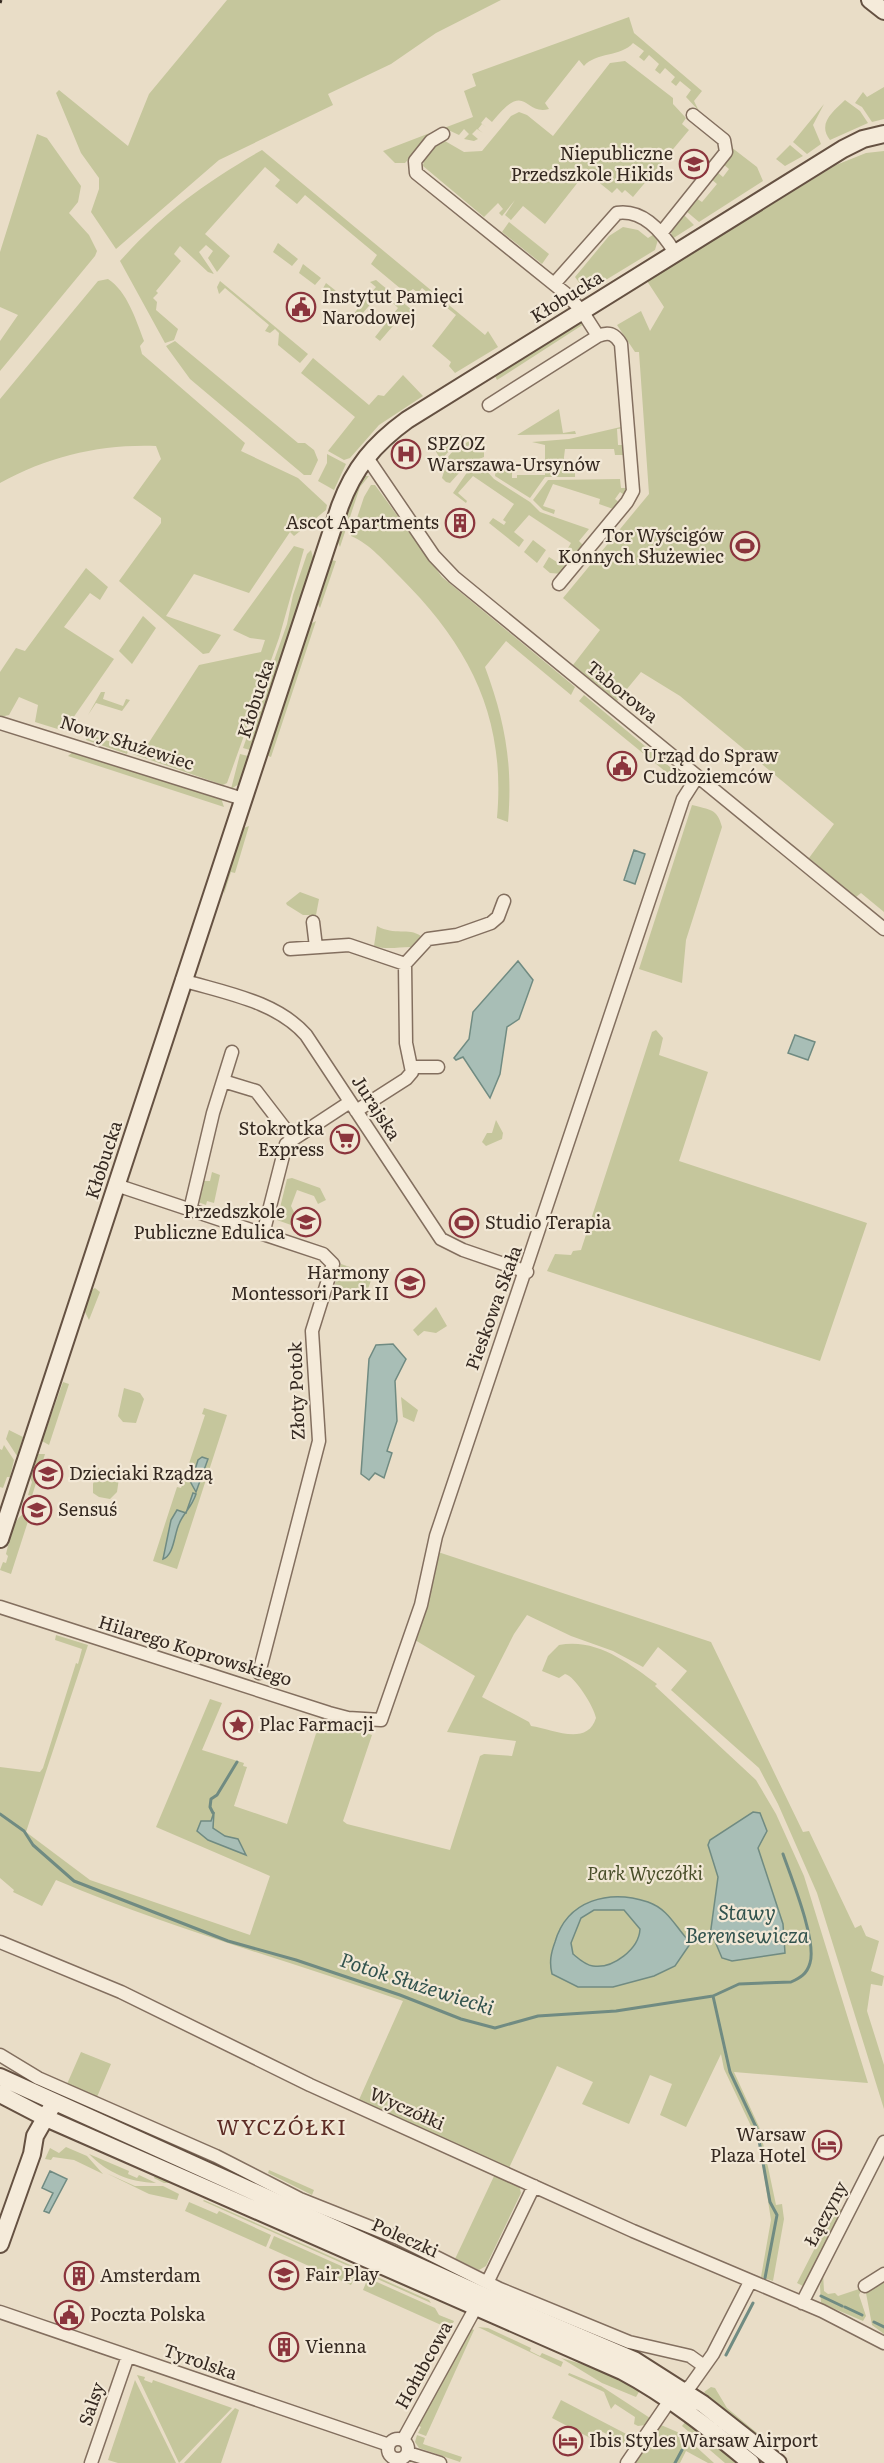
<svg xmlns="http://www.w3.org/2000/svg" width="884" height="2463" viewBox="0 0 884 2463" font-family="Literata,serif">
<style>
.green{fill:#c5c69c}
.water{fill:#a8beb6;stroke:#708b82;stroke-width:1.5;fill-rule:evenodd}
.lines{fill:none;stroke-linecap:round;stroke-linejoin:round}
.stream{stroke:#708b82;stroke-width:3}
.street-casing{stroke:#836f5f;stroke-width:15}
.secondary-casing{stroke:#655142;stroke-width:20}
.street{stroke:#f5ebda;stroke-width:12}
.secondary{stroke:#f5ebda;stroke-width:16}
.rail{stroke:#352921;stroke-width:3;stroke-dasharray:10 10;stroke-linecap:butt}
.labels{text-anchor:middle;stroke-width:4.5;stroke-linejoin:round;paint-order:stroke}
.poi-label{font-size:18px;fill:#352921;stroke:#f2e8d6;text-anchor:start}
.street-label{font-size:18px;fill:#352921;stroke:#f2e8d6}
.park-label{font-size:18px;font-style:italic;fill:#494f2a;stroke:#f2e8d6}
.water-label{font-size:20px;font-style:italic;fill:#32534e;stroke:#f2e8d6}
.quarter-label{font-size:21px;letter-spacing:1.5px;fill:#5d2c25;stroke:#f2e8d6}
</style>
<rect width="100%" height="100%" fill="#e9ddc7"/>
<!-- green -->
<path class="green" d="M227 0H501L436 33 391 64 328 94 333 105 219 160 116 249 91 212 99 189V178L81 153 56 93 59 90 128 146 149 94Z
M629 17 634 33 702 91 694 101 699 111 686 97 691 90 680 81 676 86 671 82 675 77 665 68 660 74 655 70 659 64 649 55 644 61 639 57 644 51 633 43C621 57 596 52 584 66L579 60 545 103 549 109C523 116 527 78 492 122L486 117 481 123 487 128 482 124 478 129 483 133 477 129 472 134 478 139 474 141 464 139 469 134 464 129 459 135 444 128 473 117 464 91 476 86 472 74Z
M625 61 673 98V104L686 118 682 124 689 130 633 197 625 190 622 193 617 188 612 193 586 172 545 224 523 206 511 220 505 215 515 200 502 216 499 213 503 209 498 203 484 217 423 166C424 156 436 144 445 141L464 152 482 151 511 116 519 112 527 115 553 136 610 63Z
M884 87V119L872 122 862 107 855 103 863 92 867 97Z
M845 100 860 111 868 123 830 140C817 123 833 112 845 100Z
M824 104 813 125 821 144 807 154 793 142Z
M430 133 431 135 405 163H395L383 151Z
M37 134 47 138 81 186 78 202 69 213 89 235 97 251 95 256 0 371V341L18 315 0 307V252Z
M790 145 803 156 785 166 776 159Z
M731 147 757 167 763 181 699 222 686 211 696 198 702 202 717 184 711 179 717 172 723 177 729 169 723 164Z
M262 150 485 335 488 331 498 347 455 373 449 366 451 362 432 346 456 315 422 288 418 293 413 289 407 294 371 264 377 255 305 195 297 204 275 186 280 180 265 167 205 234 230 256 217 272 208 258 213 251 206 245 199 252 214 274 208 272 180 246 174 254 181 261 156 291 158 293 153 298 157 302 156 310 178 329 174 340 165 343 120 261C163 213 206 182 262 150Z
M884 151V912L861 893 856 897 809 858 834 824 680 696 641 672 617 701 573 665 600 630 563 598 649 494 639 352H635L617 325 641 311 650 331 664 307 647 281 836 165 866 153Z
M683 214 694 225 672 239 671 230Z
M509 222 549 254 542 264 502 232Z
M623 227 638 230 648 238 656 233 659 236 655 250 586 292 575 277 609 236Z
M278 243 298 259 292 266 273 252Z
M303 264 321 278 315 285 299 273Z
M108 279C127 291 136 320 144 341L140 346 142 354 245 443 241 451 298 478 327 505 326 510 294 536 290 532 249 593 194 574 166 616 221 635 209 653 203 654 119 581 161 523V518L133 498 161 459 156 446C101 444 49 456 0 483V399L98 281Z
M376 280 388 290V295L386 297 380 293 356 321 351 317 376 287 370 282Z
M220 281 308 354 300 363 278 345 279 333 275 329 270 333 265 331 269 325 225 288 219 294 217 287Z
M326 283 345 298 339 304 321 292Z
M400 300 412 310V314L410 317 404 313 380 341 375 337 398 308 393 303Z
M581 323 584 324 497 380 495 376Z
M175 341 298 443H305L314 450 318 460 311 475H304L190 379 166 346Z
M313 358 369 405 378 395 384 396 403 375 423 396 379 425 350 458 344 460 328 451 355 417 301 373Z
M559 409 563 433 575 431 576 434 517 435Z
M625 426V428L617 429 618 445H626L627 455H615L614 449H565L562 473H575V477H545L530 498 495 476 496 467H512V478H517V475H545V445L532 442 569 439Z
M460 434 464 440 451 449 441 460 435 450Z
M474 438H484V457L467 464 450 483 446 482 442 478 445 468 442 464 453 451Z
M327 454 346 464 334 490 318 481 327 463Z
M476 467 485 469 494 479 530 502 540 512 589 529 579 541 584 546 579 555 568 548 571 543 529 515 514 532 524 540 519 547 489 523 493 518 504 525 506 522 503 520 514 504 473 476 458 493 467 501 466 503 453 493 468 471Z
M361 476H369L360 487 340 547 336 538 341 521Z
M620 479 621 488H629L627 497 620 492 615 499 621 504 616 510 599 504 600 499 553 484 543 506 555 510 554 514 543 510 533 500 548 480Z
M371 485H375L442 577 575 687 571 695 506 641 485 667C505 721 513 764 508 822L497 818C506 717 470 647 400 577 386 563 369 543 351 536L364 497Z
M533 540 546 550 537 563 524 552Z
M294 546 304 549 279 638 227 783 223 785 133 754 146 747 199 665 261 652 265 640 250 638 233 630Z
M311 550 314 561 250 750 243 748 287 624 293 595 307 554Z
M549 557 560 564 561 558 568 565 563 574 550 573 543 567Z
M331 560 336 561 320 608 316 601Z
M86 568 108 587 100 600 90 593 64 627 114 659 64 731 35 722 38 705 19 697 9 715 0 717V672L16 648 25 651Z
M143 616 156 628 132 664 119 651Z
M316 621 271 757 266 755 307 626Z
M101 692H105L103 699 123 706 126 699 130 700 122 711 96 703 88 715Z
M584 695 676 772 677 781 579 701Z
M88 734 129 748 127 754 86 740Z
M74 751 221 798 224 807 68 756Z
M240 754 248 756 239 784 231 789Z
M692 805C710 810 717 808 722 827L686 940 682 983 639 969Z
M249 826 235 873 231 872 224 894 225 880 241 829Z
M300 892 319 899 316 915H303L287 905 286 903Z
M377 926C395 936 408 927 421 936L411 947C397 947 388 950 374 946Z
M656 1030 663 1038 659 1055 708 1072 679 1161 867 1223 820 1361 547 1271 555 1254 571 1255 573 1251 581 1250 652 1032Z
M496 1120 503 1133 502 1139 486 1146 482 1142 487 1133H492Z
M212 1172 220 1175 214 1203 207 1201 206 1205 198 1202 202 1188 201 1181H210Z
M292 1178 320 1188 326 1200 318 1204 314 1196 297 1190 291 1206 298 1220 291 1225 277 1220 287 1179Z
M341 1264 373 1275 365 1297 334 1287Z
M95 1288 100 1292 89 1320 83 1308 89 1291Z
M436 1307 447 1326 436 1333 424 1331 418 1336 413 1330Z
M63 1382 69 1384 49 1445 42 1441Z
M124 1388 140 1393 144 1399 136 1423 123 1422 118 1416Z
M401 1397 418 1410 414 1422 403 1417Z
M204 1408 227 1415 177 1569 153 1561 177 1487 181 1488 205 1415 202 1414Z
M9 1430 23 1437 17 1456 6 1439Z
M4 1445 14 1460 10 1477H7L3 1488 0 1487V1449L2 1450Z
M38 1454H45L32 1496 28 1495 32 1482 30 1478Z
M98 1468 119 1478 117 1492 110 1499 99 1497 93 1493V1484Z
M31 1512 11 1574 0 1570 3 1562 6 1563 8 1556 6 1554C10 1540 13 1512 31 1512Z
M438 1552 711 1642 803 1832 809 1831 855 1928 861 1925 866 1936 879 1941 871 1971 884 1976 882 1986 871 1984 867 2011 884 2065V2109L817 1893 778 1804 759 1768 671 1690 687 1671 658 1647 643 1667 613 1651 571 1636 527 1615 514 1634 482 1697 529 1722 531 1726C552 1729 587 1747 596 1718 594 1707 575 1676 565 1674L559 1678 542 1671 548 1656 559 1645C597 1638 628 1663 657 1684L655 1686 756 1780 776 1814 804 1876 868 2083 734 2072 760 2129 776 2205 782 2204 784 2219 773 2281 761 2277 771 2220 759 2143 724 2069 721 2054 686 2127 660 2115 672 2084 650 2075 629 2124 582 2104 593 2082 557 2066 508 2170 358 2102 403 2001C287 1960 169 1928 56 1880L42 1906 13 1892 14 1890 0 1878V1767L40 1772 43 1768 76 1663 78 1664 82 1649 55 1640 56 1635 88 1645 26 1832 90 1880 250 1935 270 1876 156 1827 210 1699 222 1703 202 1750 244 1763 243 1766 247 1767 234 1806 287 1824 321 1718 372 1735 343 1821 347 1824 450 1850 480 1756 484 1754 512 1756 516 1741 447 1732 475 1676 415 1640Z
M81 2052 111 2064 97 2097 67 2084Z
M66 2147 87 2156 103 2174 74 2160 53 2157 51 2160 45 2159 50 2148 59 2153Z
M89 2154 129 2171 128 2174 137 2178 139 2175 156 2183C129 2182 108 2173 89 2154Z
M269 2170 314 2190 312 2195 268 2173Z
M106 2173 135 2186H163L179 2194 177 2200 149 2194Z
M495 2174 519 2185 521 2193 486 2266 479 2270 455 2259Z
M155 2175 172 2179 435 2296 428 2297 175 2183H164L154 2178Z
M204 2200 429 2300 431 2303 203 2201Z
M189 2202 217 2214 219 2211 271 2235 266 2247 185 2211Z
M836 2207 842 2210 803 2286 797 2283Z
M274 2236 357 2273 351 2285 269 2248Z
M823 2273 824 2291 828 2294 835 2293 838 2296 862 2288 859 2295 866 2316 863 2321 821 2303 820 2286Z
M368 2278 435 2308 439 2315 454 2321 450 2329 363 2290Z
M884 2278V2334L872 2325 866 2293Z
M478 2327 488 2328 531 2348 530 2351 540 2356 542 2353 563 2362 561 2367Z
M470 2328 474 2330 426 2436 418 2433 421 2427 417 2425Z
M561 2358 592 2367 640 2390 636 2397 602 2383Z
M569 2373 601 2386 650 2418 645 2425 638 2426 634 2424 635 2417 615 2404 611 2409 604 2392 568 2375Z
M137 2375 145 2377 144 2380 152 2383 153 2380 232 2408 179 2463Z
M135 2380 176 2463H118L108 2460Z
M711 2387 715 2388 727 2408 793 2463 709 2397 704 2392Z
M561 2400 636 2439 634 2443 627 2445 601 2431 596 2441 552 2418Z
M235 2408 239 2410 221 2463H184Z
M686 2421 740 2463H725L682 2426Z
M661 2425 682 2434 714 2463H708L686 2451 680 2463H634Z
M417 2435 425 2438 423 2444 462 2457 460 2462 419 2448 415 2442Z"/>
<!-- water -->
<path class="water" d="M634 850 645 854 635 884 624 880Z
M518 961 533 980 519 1019 507 1027 500 1074 490 1098 463 1057 456 1060 454 1058 469 1039 473 1012Z
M795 1035 815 1042 808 1060 788 1053Z
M393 1344 406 1359 395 1381 397 1421 387 1451 392 1453 384 1478 375 1473 369 1480 361 1474 369 1359 376 1345Z
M202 1457 208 1459 196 1492 191 1483 198 1460Z
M193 1493 196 1494C191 1509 183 1513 179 1524 174 1535 174 1555 163 1559L171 1520 177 1510 186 1513Z
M214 1812 213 1828 225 1836 238 1839 246 1855 208 1840 197 1831 201 1821H211Z
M753 1812 760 1813 767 1831 758 1848 783 1924 785 1953 732 1961 722 1958 714 1939 690 1944 675 1966 654 1976 613 1987H578L552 1974C549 1962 551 1953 555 1942 567 1900 609 1889 648 1902 668 1909 675 1926 688 1940L710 1936 718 1877 708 1845 710 1840ZM594 1910H624L640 1929C639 1949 613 1969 593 1966 585 1965 579 1959 573 1954L571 1943 581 1918Z
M50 2171 67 2179 49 2213 44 2211 53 2193 42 2188Z"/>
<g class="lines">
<!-- stream -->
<path class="stream" d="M213 1813 210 1807 211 1799 217 1795 237 1762
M0 1814 24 1831 33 1845 74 1881 228 1941 296 1960 400 1995 461 2019 495 2028 538 2016 616 2011 713 1996 739 1984 791 1982C800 1978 807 1974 810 1963 817 1941 791 1877 783 1854
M713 1996 730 2072 757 2129 770 2202 777 2215 765 2278
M821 2296 842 2306
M845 2307 862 2315
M874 2322 884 2327
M726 2355 753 2303
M675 2463 682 2450"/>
<!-- street casing -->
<g class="street-casing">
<path id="street" d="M443 134 431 141 415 161 416 173 565 293 582 311 598 336C609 331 615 334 621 344L633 491 627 502 559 584
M662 232 726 152 724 140 693 115
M554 284 617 213C644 209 663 233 675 253
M489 405 598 336
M366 456 434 556 454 577 884 929
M0 723 243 799
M313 922 316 947
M290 949 349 945 405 964
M182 980C225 993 276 1001 306 1035L441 1239 463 1250 527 1272
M412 1067H438
M223 1081 256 1091 293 1139
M356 1111 406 1079 412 1072 406 1043 405 964 428 939 457 935 491 923 498 917 504 901
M116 1185 323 1254 333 1264 312 1331 319 1441 259 1673
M190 1210 213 1113 232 1052
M263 1234 286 1144 350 1102
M0 1607 329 1713 348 1718 381 1720 421 1605 436 1536 683 799 697 777
M0 1942 121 1992 310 2085 633 2231 822 2311 884 2343
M0 2055 38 2078 216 2156 300 2199 398 2238 500 2289 629 2342 690 2356 704 2366
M488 2281 534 2186
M865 2286 884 2274
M802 2303 884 2142
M0 2312 389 2445
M388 2449a10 10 0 1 1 20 0a10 10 0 1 1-20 0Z
M403 2440 476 2307
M408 2453 440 2463
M91 2463 128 2356
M627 2463 666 2406 691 2385 713 2354 750 2282"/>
</g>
<!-- secondary casing -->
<g class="secondary-casing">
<path id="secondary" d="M870 0 884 11
M0 1539 340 506C354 468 374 444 407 420L843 149 863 139 884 134
M0 2077 482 2295 634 2360 703 2404 778 2463
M0 2094 46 2118 622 2371C669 2396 710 2429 751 2463
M0 2244 32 2154 35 2136 51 2108"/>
</g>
<!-- street -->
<use href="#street" class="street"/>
<!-- secondary -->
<use href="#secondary" class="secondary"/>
<!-- rail -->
<path class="rail" d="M0 3 1 0"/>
</g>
<!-- icons -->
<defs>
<g id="school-ring" transform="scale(1.5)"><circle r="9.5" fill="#f2e8d6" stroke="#8b353d" stroke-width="1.5"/><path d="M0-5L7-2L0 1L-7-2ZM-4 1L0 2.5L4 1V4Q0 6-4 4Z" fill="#8b353d"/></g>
<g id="civic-ring" transform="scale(1.5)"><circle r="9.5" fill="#f2e8d6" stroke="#8b353d" stroke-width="1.5"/><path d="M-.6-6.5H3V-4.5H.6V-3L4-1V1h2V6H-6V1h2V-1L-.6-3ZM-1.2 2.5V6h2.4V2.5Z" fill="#8b353d"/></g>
<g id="hospital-ring" transform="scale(1.5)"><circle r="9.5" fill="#f2e8d6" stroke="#8b353d" stroke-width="1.5"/><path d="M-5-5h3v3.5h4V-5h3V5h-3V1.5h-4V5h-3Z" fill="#8b353d"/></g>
<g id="building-ring" transform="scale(1.5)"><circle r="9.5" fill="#f2e8d6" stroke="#8b353d" stroke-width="1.5"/><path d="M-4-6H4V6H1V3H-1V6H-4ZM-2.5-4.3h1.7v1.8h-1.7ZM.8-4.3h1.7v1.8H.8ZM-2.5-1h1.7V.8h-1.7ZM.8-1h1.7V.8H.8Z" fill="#8b353d"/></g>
<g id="stadium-ring" transform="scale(1.5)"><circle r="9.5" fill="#f2e8d6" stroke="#8b353d" stroke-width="1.5"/><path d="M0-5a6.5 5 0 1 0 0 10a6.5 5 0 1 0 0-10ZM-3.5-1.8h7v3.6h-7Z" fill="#8b353d"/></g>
<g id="supermarket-ring" transform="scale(1.5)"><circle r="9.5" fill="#f2e8d6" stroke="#8b353d" stroke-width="1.5"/><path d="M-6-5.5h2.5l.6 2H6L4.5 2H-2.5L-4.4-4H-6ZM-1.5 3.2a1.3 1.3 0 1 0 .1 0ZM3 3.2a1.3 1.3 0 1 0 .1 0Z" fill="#8b353d"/></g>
<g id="sight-ring" transform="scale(1.5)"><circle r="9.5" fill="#f2e8d6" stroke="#8b353d" stroke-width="1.5"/><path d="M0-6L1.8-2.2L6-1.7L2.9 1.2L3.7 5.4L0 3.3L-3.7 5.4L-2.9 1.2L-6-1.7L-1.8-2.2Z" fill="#8b353d"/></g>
<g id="hotel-ring" transform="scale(1.5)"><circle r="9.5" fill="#f2e8d6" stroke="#8b353d" stroke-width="1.5"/><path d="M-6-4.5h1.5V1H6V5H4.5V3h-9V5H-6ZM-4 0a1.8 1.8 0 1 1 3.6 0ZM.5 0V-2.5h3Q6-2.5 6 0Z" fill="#8b353d"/></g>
</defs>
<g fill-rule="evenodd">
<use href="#school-ring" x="694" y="164"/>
<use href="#civic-ring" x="301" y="307"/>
<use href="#hospital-ring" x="406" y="454"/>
<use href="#building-ring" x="460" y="523"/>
<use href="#stadium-ring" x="745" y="546"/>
<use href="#civic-ring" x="622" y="766"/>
<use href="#supermarket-ring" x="345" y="1139"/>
<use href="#school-ring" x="306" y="1222"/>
<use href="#stadium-ring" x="464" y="1223"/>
<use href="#school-ring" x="410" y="1283"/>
<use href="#school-ring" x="48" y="1474"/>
<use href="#school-ring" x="37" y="1510"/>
<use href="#sight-ring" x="238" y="1725"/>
<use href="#hotel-ring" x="827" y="2145"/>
<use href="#school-ring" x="284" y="2275"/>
<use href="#building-ring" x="79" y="2276"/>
<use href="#civic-ring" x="69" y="2315"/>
<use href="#building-ring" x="284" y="2347"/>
<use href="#hotel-ring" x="568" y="2441"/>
</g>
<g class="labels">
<!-- poi labels -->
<g class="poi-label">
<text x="673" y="160" text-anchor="end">Niepubliczne<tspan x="673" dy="21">Przedszkole Hikids</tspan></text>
<text x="322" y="303">Instytut Pamięci<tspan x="322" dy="21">Narodowej</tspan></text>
<text x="427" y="450">SPZOZ<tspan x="427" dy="21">Warszawa-Ursynów</tspan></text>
<text x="439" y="529" text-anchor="end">Ascot Apartments</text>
<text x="724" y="542" text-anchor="end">Tor Wyścigów<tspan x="724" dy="21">Konnych Służewiec</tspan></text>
<text x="643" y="762">Urząd do Spraw<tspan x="643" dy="21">Cudzoziemców</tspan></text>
<text x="324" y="1135" text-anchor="end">Stokrotka<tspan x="324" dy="21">Express</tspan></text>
<text x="285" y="1218" text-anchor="end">Przedszkole<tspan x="285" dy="21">Publiczne Edulica</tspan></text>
<text x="485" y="1229">Studio Terapia</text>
<text x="389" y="1279" text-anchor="end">Harmony<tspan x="389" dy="21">Montessori Park II</tspan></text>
<text x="69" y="1480">Dzieciaki Rządzą</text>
<text x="58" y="1516">Sensuś</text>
<text x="259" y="1731">Plac Farmacji</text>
<text x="806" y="2141" text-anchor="end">Warsaw<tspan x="806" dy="21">Plaza Hotel</tspan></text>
<text x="305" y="2281">Fair Play</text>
<text x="100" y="2282">Amsterdam</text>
<text x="90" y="2321">Poczta Polska</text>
<text x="305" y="2353">Vienna</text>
<text x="589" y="2447">Ibis Styles Warsaw Airport</text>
</g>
<!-- street labels -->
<g class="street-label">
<text transform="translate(567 297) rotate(-32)" y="6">Kłobucka</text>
<text transform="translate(622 692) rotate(39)" y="6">Taborowa</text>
<text transform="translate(256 699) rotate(-72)" y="6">Kłobucka</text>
<text transform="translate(127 743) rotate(18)" y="6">Nowy Służewiec</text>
<text transform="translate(376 1108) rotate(57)" y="6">Jurajska</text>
<text transform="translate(104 1160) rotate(-72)" y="6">Kłobucka</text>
<text transform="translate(494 1308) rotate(-70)" y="6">Pieskowa Skała</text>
<text transform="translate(297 1391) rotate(-92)" y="6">Złoty Potok</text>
<text transform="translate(195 1651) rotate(17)" y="6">Hilarego Koprowskiego</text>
<text transform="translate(407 2109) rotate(24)" y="6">Wyczółki</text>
<text transform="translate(826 2214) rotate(-62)" y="6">Łączyny</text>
<text transform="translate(405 2238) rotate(24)" y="6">Poleczki</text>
<text transform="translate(200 2362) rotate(19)" y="6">Tyrolska</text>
<text transform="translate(424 2365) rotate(-61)" y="6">Hołubcowa</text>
<text transform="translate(92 2404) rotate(-71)" y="6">Salsy</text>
</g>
<!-- park labels -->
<g class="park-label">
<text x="645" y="1880">Park Wyczółki</text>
</g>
<!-- water labels -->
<g class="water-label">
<text x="747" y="1920">Stawy<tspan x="747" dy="23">Berensewicza</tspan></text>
<text transform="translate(417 1984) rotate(18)" y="7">Potok Służewiecki</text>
</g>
<!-- quarter labels -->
<g class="quarter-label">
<text x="282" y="2135">WYCZÓŁKI</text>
</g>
</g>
</svg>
